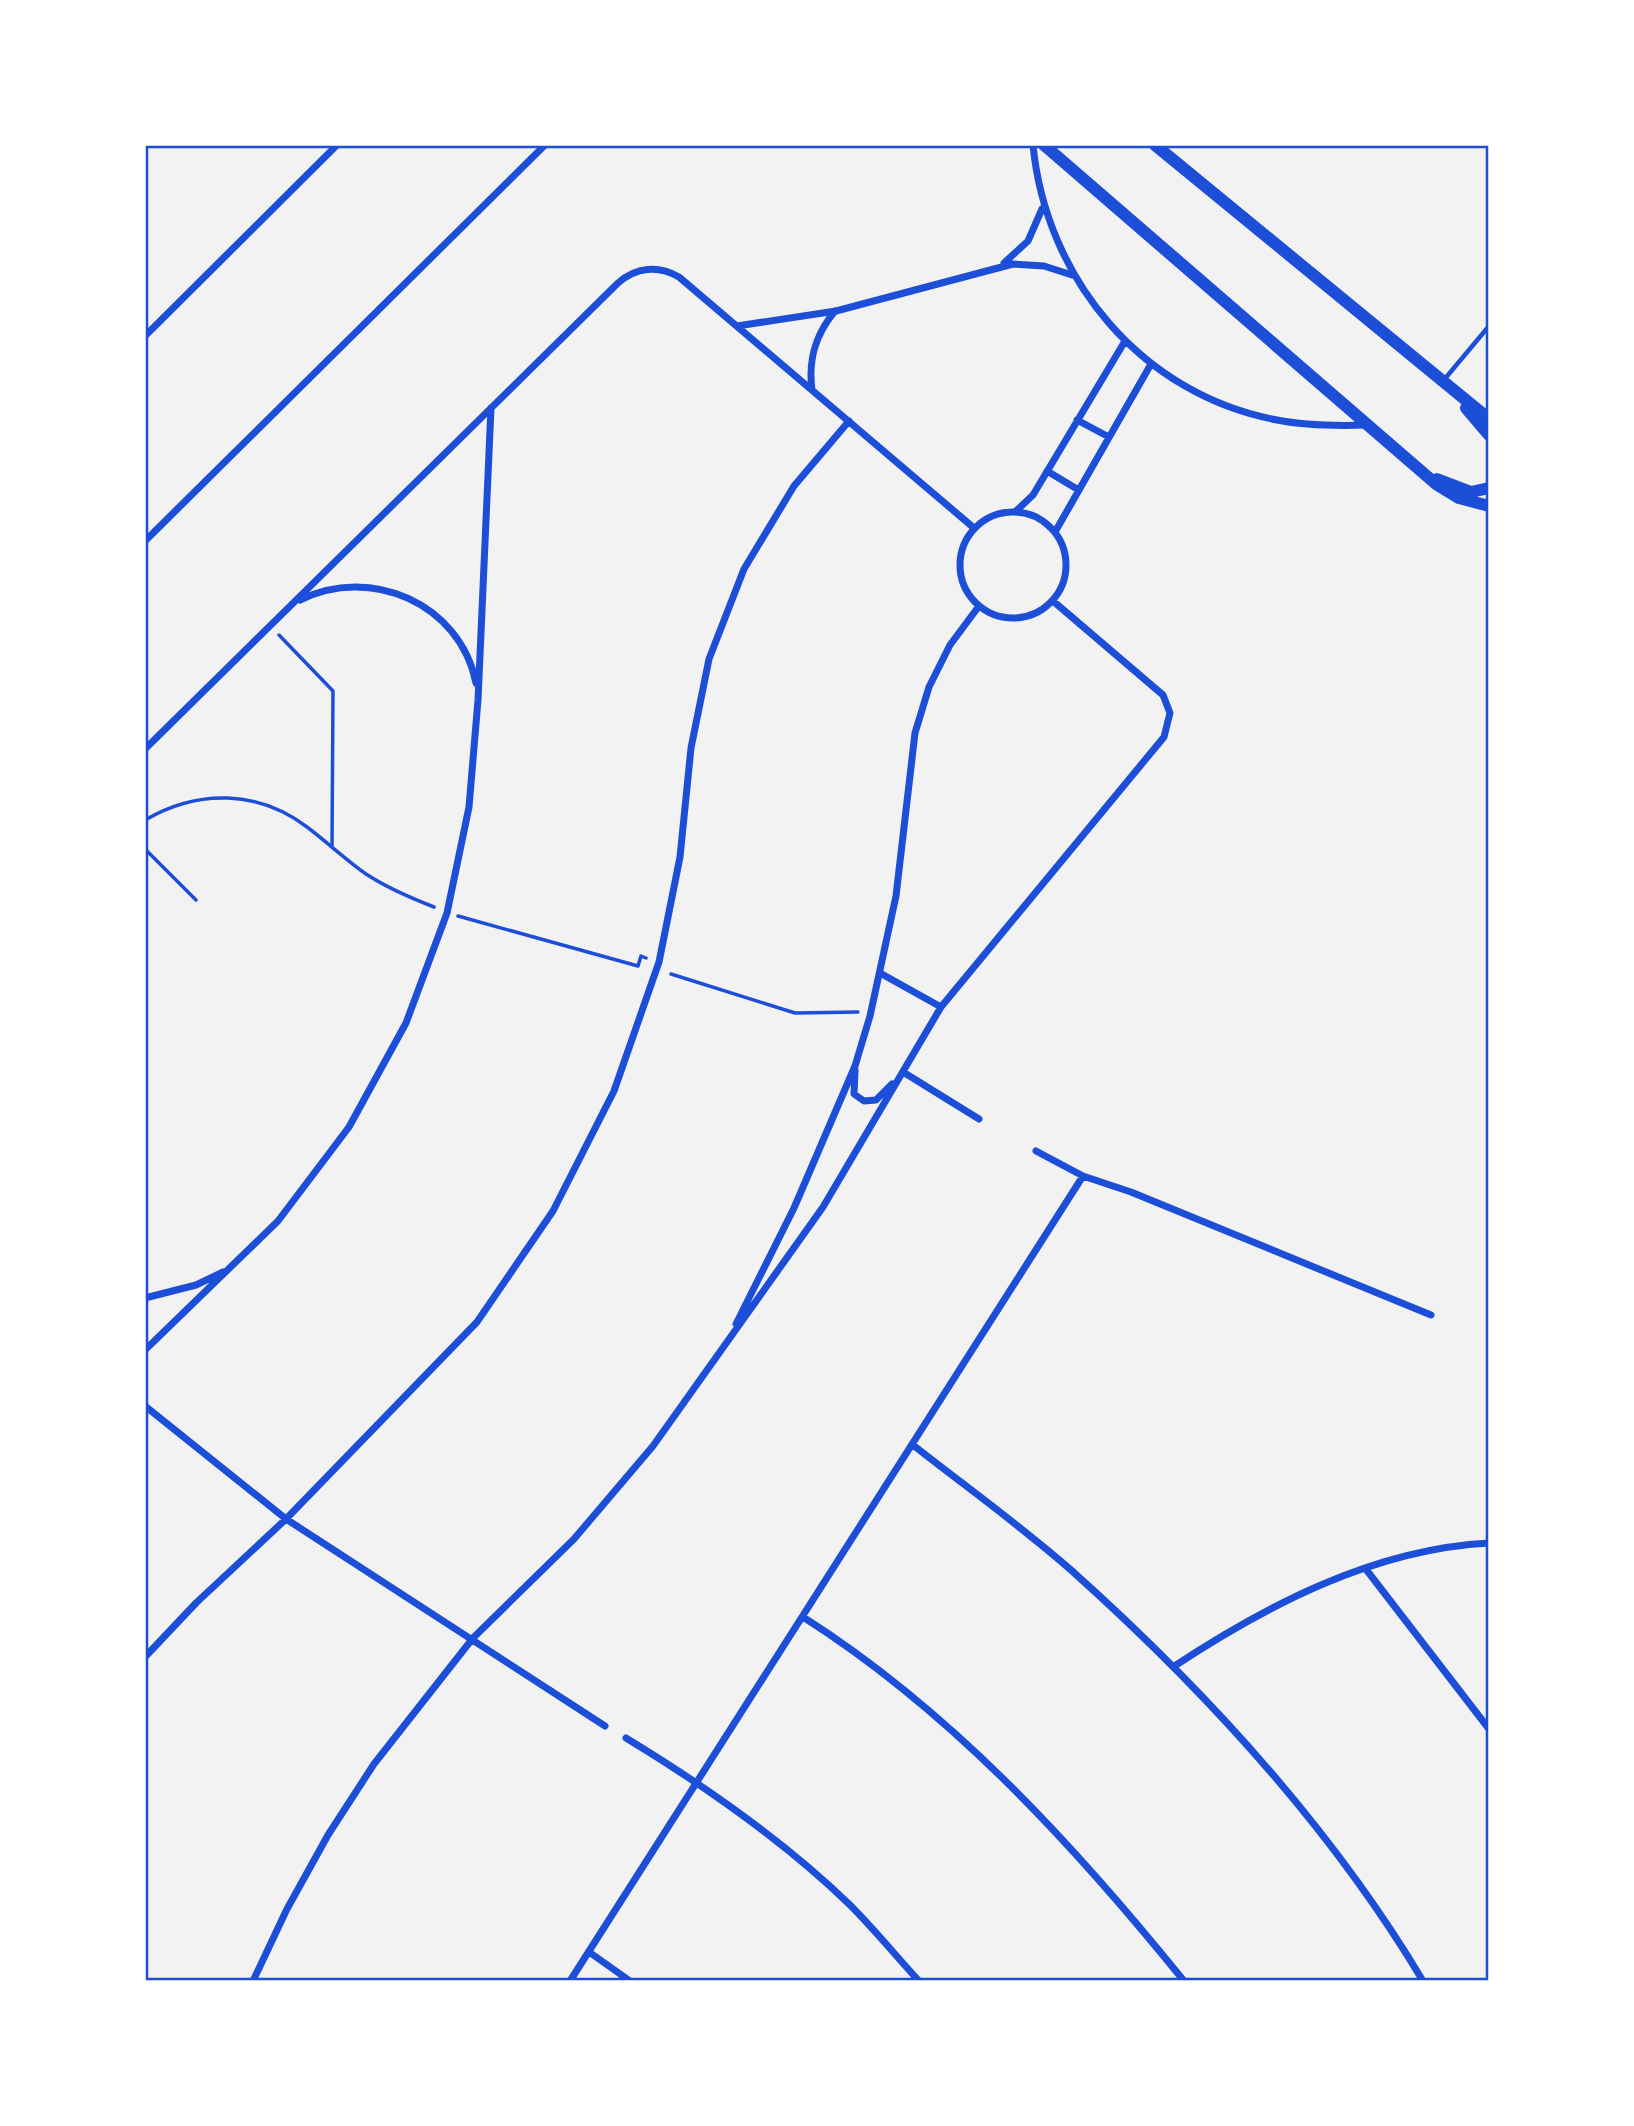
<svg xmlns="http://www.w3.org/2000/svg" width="1634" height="2126" viewBox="0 0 1634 2126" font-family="'Libre Baskerville',serif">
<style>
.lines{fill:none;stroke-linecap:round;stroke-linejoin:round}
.path{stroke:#1d4ed8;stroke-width:3.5}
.service{stroke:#1d4ed8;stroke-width:4.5}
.minor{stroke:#1d4ed8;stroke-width:7}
.secondary{stroke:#1d4ed8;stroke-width:12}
.neatline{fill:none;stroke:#1d4ed8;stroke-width:2.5}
</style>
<rect width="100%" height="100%" fill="#f2f2f2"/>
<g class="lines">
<!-- path -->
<path class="path" d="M279 635 333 691 332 847
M145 820C198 789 258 790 307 827 327 842 346 860 366 874 387 888 411 898 434 907
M145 849 196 900
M458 916 638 966 641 956 646 958
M671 974 795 1013 858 1012"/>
<!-- service -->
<path class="service" d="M1443 381 1489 326"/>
<!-- minor -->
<path class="minor" d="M1033 145C1046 279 1142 395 1277 420 1307 426 1337 426 1367 425
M1004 263 1028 241 1042 209
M737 326 836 311 1013 264 1044 266 1072 275
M145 336 337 145
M812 390C808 360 815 335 835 311
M1077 420 1107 436
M1047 471 1077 489
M960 565a53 53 0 1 1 106 0a53 53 0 1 1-106 0Z
M1015 512 1033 495 1125 341
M1055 532 1151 364
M145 541 545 145
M300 600C370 565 460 603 476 683
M145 749 618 283C636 267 658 265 679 277L974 528
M880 973 941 1007
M855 1070 854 1094 864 1101 876 1100 892 1084
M903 1072 979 1119
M1036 1151 1083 1176 1131 1192 1431 1315
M145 1298 196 1285 223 1272
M736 1324 794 1208 855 1066 870 1016 896 896 915 733 929 687 950 645 979 606
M145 1350 278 1221 349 1127 406 1023 447 913 469 807 478 700 491 408
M145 1406 286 1519 605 1726
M913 1445C965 1486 1021 1526 1071 1570 1205 1690 1331 1827 1423 1981
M1365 1568 1489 1729
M803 1617C951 1711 1074 1845 1184 1981
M145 1657 196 1603 286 1519 477 1322 553 1211 614 1091 659 962 680 857 691 748 709 659 744 569 794 486 849 421
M1173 1667C1267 1605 1374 1549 1489 1543
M626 1738C705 1786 783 1840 850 1905 874 1929 896 1956 919 1981
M589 1952 630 1981
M253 1981 287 1909 328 1835 374 1764 473 1638 574 1539 653 1446 823 1207 941 1007 1164 737 1170 713 1163 695 1053 601
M570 1981 1083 1176"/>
<!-- secondary -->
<path class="secondary" d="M1044 145 1436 484 1459 498 1489 506
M1155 145 1489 419
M1466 408 1489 435
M1437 479 1471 492 1489 488"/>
</g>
<!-- border -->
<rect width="1634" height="2126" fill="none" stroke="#ffffff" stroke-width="294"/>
<rect x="147" y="147" width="1340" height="1832" class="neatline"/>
</svg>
